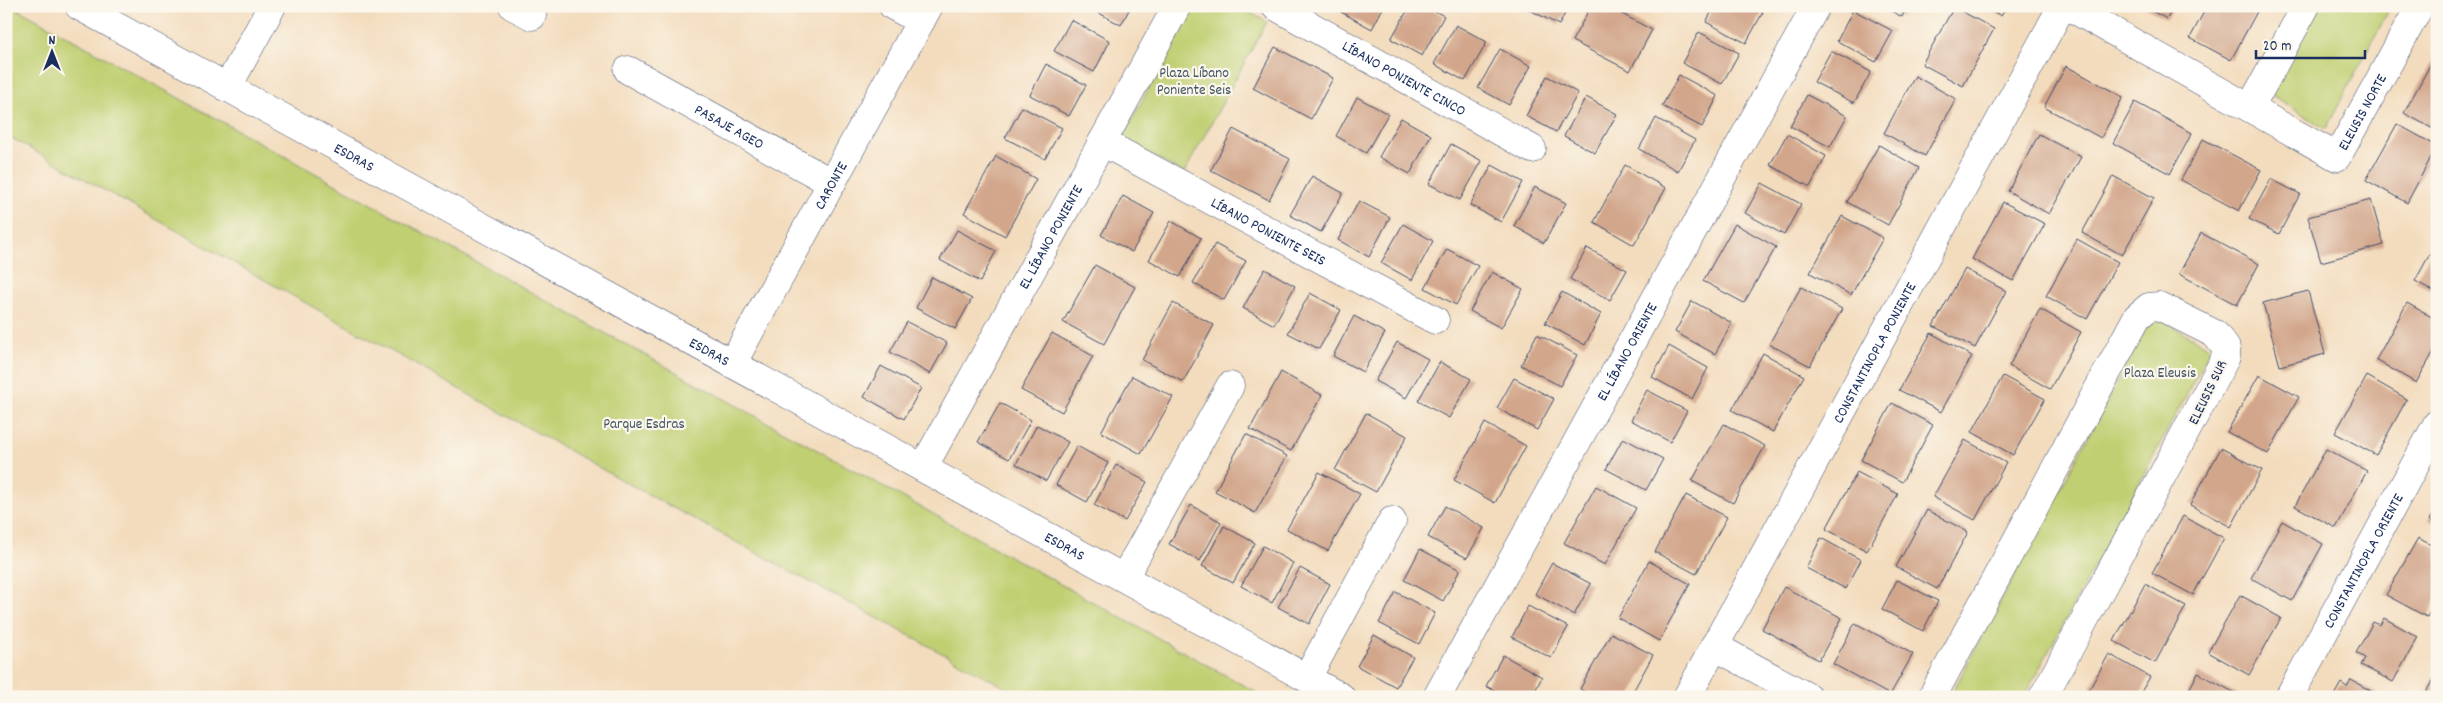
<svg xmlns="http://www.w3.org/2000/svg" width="2443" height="703" viewBox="0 0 2443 703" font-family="Dekko,sans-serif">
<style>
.park{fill:#c0cf71;stroke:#6e7f68}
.building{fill:#d2a68b}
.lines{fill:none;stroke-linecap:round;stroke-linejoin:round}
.street-casing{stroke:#3b496c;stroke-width:29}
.street{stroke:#fff;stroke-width:28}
.labels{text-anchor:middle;stroke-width:4.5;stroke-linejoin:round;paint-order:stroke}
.park-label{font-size:15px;fill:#445763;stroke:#fbf7ec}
.street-label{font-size:15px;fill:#1b2f5e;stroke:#fbf7ec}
</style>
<rect width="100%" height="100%" fill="#fbf7ec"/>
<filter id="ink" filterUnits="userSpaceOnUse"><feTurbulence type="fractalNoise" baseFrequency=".02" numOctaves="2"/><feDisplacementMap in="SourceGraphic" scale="10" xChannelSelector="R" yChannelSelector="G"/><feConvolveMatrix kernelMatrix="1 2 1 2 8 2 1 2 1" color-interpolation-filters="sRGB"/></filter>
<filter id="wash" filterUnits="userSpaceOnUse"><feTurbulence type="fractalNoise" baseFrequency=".0096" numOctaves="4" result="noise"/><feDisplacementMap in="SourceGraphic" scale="20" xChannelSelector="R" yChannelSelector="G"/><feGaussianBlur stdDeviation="1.12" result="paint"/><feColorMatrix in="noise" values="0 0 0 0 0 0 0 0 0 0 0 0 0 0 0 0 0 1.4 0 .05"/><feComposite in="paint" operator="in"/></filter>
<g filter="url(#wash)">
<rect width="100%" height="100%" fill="#f3dcbd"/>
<!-- park -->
<path class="park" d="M6 6H12L1265 697H1023L616 477 6 135Z
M1194 6H1238L1267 22 1184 173 1121 139Z
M2317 6H2391L2326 129 2269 93Z
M2153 314 2211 349 2024 697H1950Z"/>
<g id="blocks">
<!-- building -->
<path class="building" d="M1086 6H1131L1121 25Z
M1344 6H1384L1372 29 1341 12Z
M1410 6H1425L1444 16 1422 56 1391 39Z
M1522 6H1569L1559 25Z
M1591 6H1607L1652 30 1630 71 1572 41Z
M1715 6H1752L1763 12 1746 43 1706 22Z
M1882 6H1907L1902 17Z
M1984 6H2007L2001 16Z
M2142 6H2174L2167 19Z
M2207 6H2260L2231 60 2190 38Z
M1954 7 1994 29 1963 86 1922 64Z
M1853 10 1893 31 1876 62 1837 41Z
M1071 20 1110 41 1094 72 1054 51Z
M1456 25 1487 42 1465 81 1434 64Z
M1699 32 1739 53 1722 84 1682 63Z
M1275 47 1333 78 1311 119 1253 88Z
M1500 49 1531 66 1509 105 1478 88Z
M1831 51 1871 72 1854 103 1814 82Z
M2435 56 2437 57V131L2404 113Z
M1046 64 1086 85 1069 116 1030 95Z
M2066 66 2123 97 2101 138 2044 107Z
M1679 75 1718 96 1702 127 1662 106Z
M1547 76 1578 93 1556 132 1526 116Z
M1915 76 1956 99 1925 156 1884 133Z
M1807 95 1847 116 1830 147 1790 126Z
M1357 97 1388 114 1366 153 1336 136Z
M1586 97 1617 114 1595 153 1564 136Z
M2135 102 2192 133 2170 174 2113 143Z
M1022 107 1062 128 1045 159 1005 138Z
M1401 118 1431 135 1410 174 1379 157Z
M1656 118 1695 140 1678 171 1639 149Z
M2397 124 2437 146 2407 203 2366 180Z
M1233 129 1290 159 1269 200 1211 170Z
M1787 134 1826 156 1810 187 1770 165Z
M2039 134 2081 157 2049 214 2008 191Z
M2203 139 2261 170 2239 211 2181 180Z
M1451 144 1482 161 1460 200 1429 184Z
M1879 145 1919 168 1888 225 1847 202Z
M996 156 1036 179 1005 236 964 213Z
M1492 165 1523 182 1501 222 1470 205Z
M1625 165 1666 188 1634 245 1594 222Z
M1312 176 1343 193 1321 232 1290 215Z
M2113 176 2154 198 2122 255 2082 233Z
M2271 179 2300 194 2279 234 2249 219Z
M1762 183 1801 204 1784 235 1745 213Z
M1535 187 1566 203 1544 243 1514 226Z
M1123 196 1154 213 1132 252 1101 235Z
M2371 200 2384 245 2321 262 2308 217Z
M1359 201 1390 217 1369 257 1338 240Z
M2003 202 2045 224 2013 281 1972 259Z
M1842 216 1883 238 1851 295 1810 273Z
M1171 221 1201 238 1180 277 1149 260Z
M1403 224 1433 241 1412 280 1381 263Z
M1735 224 1776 247 1744 303 1703 281Z
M957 230 996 251 980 282 940 260Z
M2201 233 2259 264 2237 305 2179 274Z
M2077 239 2118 262 2087 319 2046 296Z
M2437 241V293L2415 281Z
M1215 244 1246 261 1224 300 1193 283Z
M1587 248 1627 270 1610 300 1570 279Z
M1447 249 1478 266 1456 305 1425 288Z
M1095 265 1135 287 1104 344 1063 322Z
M1265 269 1295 286 1274 325 1243 308Z
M1965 269 2006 291 1975 348 1933 326Z
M1492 272 1523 289 1501 328 1470 311Z
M932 277 972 299 955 329 916 308Z
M1801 287 1842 309 1810 366 1769 344Z
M2308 291 2325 354 2280 366 2263 303Z
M1562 292 1601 314 1585 345 1545 323Z
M1310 293 1341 310 1319 349 1288 333Z
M1692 301 1732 323 1715 354 1675 332Z
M1173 303 1214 325 1183 382 1142 360Z
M2407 303 2437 320V346L2416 383 2376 360Z
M2040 309 2081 332 2050 389 2009 366Z
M1354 316 1385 333 1363 372 1333 356Z
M907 322 947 343 930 374 890 352Z
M1052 333 1093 356 1062 412 1021 390Z
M1931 333 1972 356 1941 412 1899 390Z
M1537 334 1577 355 1560 386 1521 365Z
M1397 342 1428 359 1406 398 1375 381Z
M1669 346 1708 368 1692 399 1652 377Z
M1763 353 1804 376 1773 432 1732 410Z
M1440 362 1471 379 1449 418 1418 401Z
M881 366 921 388 904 419 864 397Z
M1281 372 1322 395 1291 451 1250 429Z
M2259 375 2299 397 2268 454 2227 432Z
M1132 376 1173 397 1141 454 1101 432Z
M2003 376 2045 399 2013 455 1972 432Z
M2367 376 2407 399 2376 455 2335 433Z
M1514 378 1554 399 1537 430 1497 408Z
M1647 390 1687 411 1670 442 1631 420Z
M1000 403 1031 420 1009 459 978 442Z
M1892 403 1933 425 1902 482 1861 460Z
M1366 413 1407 436 1376 492 1335 470Z
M1485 423 1526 446 1495 503 1454 480Z
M1724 424 1765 446 1733 503 1692 481Z
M1037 425 1068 442 1046 481 1016 464Z
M1246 434 1287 456 1255 513 1215 491Z
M1623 438 1663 459 1646 490 1606 469Z
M1965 440 2006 463 1975 520 1933 497Z
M1077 446 1108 463 1087 502 1056 485Z
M2221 448 2262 470 2231 527 2190 505Z
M2326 449 2367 471 2336 528 2295 506Z
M1116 465 1147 482 1125 521 1094 505Z
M1319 472 1360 494 1328 551 1287 529Z
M1857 472 1898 494 1867 551 1826 529Z
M1596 486 1636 508 1605 565 1564 543Z
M1686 495 1727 517 1696 574 1655 552Z
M1191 505 1221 522 1200 561 1169 544Z
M1445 506 1484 528 1467 558 1428 537Z
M2437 506V524L2429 520Z
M1927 510 1968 532 1937 589 1896 567Z
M2183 516 2224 538 2193 595 2152 573Z
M2282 521 2323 544 2292 601 2251 578Z
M1224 526 1255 543 1233 583 1202 566Z
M1821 538 1861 560 1846 589 1806 568Z
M2418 538 2437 548V600L2427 617 2386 595Z
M1263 546 1293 563 1272 603 1241 586Z
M1420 549 1460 570 1443 601 1404 580Z
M1649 561 1690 584 1659 641 1618 618Z
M1552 563 1591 584 1574 615 1535 594Z
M1300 568 1330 584 1309 624 1278 607Z
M1897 580 1938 601 1923 631 1882 609Z
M2145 584 2186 606 2155 663 2114 641Z
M1784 587 1842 618 1819 660 1762 629Z
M1396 592 1435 613 1419 644 1379 623Z
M2240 595 2281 618 2249 675 2208 652Z
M1528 606 1568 627 1551 658 1512 637Z
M2384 618 2418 637 2393 682 2361 665 2365 658 2356 653 2373 622 2380 625Z
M1855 623 1913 654 1890 695 1833 664Z
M1611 633 1653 655 1630 697H1594L1580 689Z
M1374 635 1413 657 1396 687 1357 666Z
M2109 654 2150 677 2138 697H2085Z
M1503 655 1542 677 1532 697H1506L1486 686Z
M2198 673 2239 695 2238 697H2185Z
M2437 673V697H2423Z
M2351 680 2382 697H2333L2341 683 2347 687Z"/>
</g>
</g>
<g filter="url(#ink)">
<use href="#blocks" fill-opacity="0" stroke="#3b496c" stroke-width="1"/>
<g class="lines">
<!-- street casing -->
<g class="street-casing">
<g id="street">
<path id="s1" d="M79 6 1341 697"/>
<path d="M513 6 532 16"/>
<path d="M893 6 921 21"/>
<path id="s2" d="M1275 6 1532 149"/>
<path id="s3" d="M2068 6 2337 157 2420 6"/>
<path id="s4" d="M628 70 832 183"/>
<path d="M227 88 272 6"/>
<path d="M2250 108 2306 6"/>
<path id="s5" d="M1102 142 1435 320"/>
<path id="s6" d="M732 364 929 6"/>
<path id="s7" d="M923 468 1177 6"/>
<path d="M1124 578 1230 386"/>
<path d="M1714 646 1808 697"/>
<path d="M1307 678 1392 521"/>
<path id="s8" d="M1437 697 1816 6"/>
<path id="s9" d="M1687 697 2062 6"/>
<path d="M1932 697 2137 317 2149 307 2159 306 2215 334 2226 348V357L2043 697"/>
<path id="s10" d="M2289 697 2437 424"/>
</g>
</g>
<!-- street -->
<use href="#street" class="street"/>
</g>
</g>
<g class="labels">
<!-- park labels -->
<g class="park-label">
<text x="1194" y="77">Plaza Líbano<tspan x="1194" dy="17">Poniente Seis</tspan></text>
<text x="2160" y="377">Plaza Eleusis</text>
<text x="644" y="428">Parque Esdras</text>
</g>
<!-- street labels -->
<g class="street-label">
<text dy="5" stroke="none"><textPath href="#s2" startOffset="148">LÍBANO PONIENTE CINCO</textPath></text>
<text dy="5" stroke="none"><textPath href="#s3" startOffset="360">ELEUSIS NORTE</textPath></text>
<text dy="5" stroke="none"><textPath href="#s4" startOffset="116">PASAJE AGEO</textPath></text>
<text dy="5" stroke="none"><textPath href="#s1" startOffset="314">ESDRAS</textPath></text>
<text dy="5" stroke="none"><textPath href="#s6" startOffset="204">CARONTE</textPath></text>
<text dy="5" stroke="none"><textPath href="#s5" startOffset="189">LÍBANO PONIENTE SEIS</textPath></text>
<text dy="5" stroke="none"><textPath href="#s7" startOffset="264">EL LÍBANO PONIENTE</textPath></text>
<text dy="5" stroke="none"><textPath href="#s9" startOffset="392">CONSTANTINOPLA PONIENTE</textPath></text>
<text dy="5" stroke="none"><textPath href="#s1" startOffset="719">ESDRAS</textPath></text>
<text dy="5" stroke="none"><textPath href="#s8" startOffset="394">EL LÍBANO ORIENTE</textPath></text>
<text transform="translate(2207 392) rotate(-64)" y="5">ELEUSIS SUR</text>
<text dy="5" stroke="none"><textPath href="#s1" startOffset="1124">ESDRAS</textPath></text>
<text dy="5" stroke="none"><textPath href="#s10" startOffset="155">CONSTANTINOPLA ORIENTE</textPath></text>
</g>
</g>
<!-- margin -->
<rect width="2443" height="703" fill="none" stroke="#fbf7ec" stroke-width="25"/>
<!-- north arrow -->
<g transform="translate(52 52)" stroke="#fbf7ec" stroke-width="4" paint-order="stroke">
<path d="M0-4L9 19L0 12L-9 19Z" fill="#1b2f5e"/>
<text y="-8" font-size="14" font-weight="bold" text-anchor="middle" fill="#1b2f5e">N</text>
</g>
<!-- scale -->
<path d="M2256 50v8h109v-8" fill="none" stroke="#1b2f5e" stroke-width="2.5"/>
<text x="2263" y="50" font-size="15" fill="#1b2f5e" stroke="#fbf7ec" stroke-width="4" paint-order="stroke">20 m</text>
</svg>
